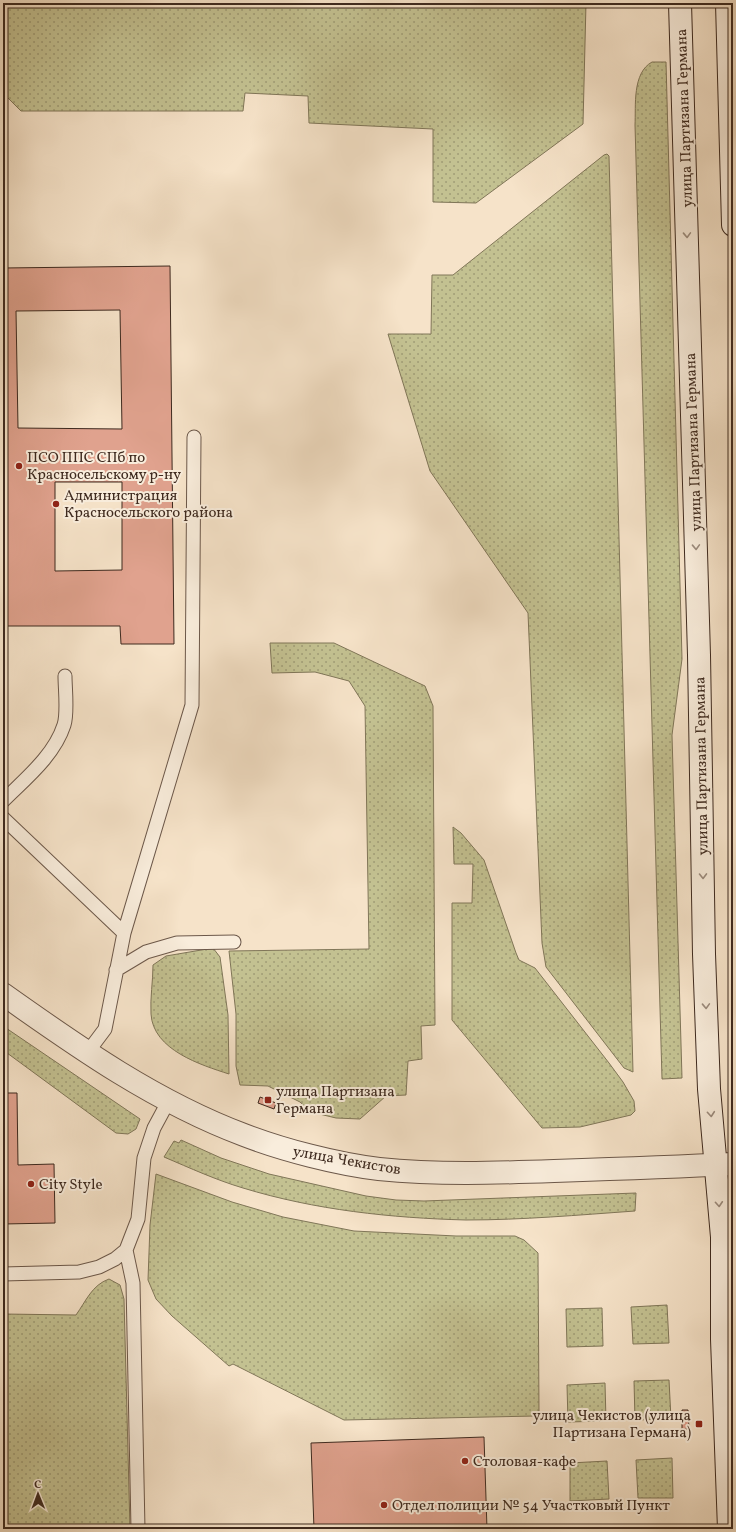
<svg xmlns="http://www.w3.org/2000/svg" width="736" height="1532" viewBox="0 0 736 1532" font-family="Vollkorn,serif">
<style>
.grass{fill:url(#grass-dots);stroke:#807658}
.building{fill:#e0a28e;stroke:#3e2a1f;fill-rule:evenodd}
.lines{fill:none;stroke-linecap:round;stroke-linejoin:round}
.lane-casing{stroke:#6c584a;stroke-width:15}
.street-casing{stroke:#6c584a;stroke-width:24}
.secondary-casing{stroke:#3e2a1f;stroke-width:24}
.lane{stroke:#f9eddc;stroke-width:13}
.street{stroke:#f9eddc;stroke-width:22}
.secondary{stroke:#f9eddc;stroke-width:22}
.oneway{stroke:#9c8c7e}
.poi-dot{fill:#8f2418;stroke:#f9eddc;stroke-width:1.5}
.labels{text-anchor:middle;stroke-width:4;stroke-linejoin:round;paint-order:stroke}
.street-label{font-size:15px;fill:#3e2a1f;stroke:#f9eddc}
.poi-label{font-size:15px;fill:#3e2a1f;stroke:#f9eddc;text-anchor:start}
</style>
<defs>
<pattern id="grass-dots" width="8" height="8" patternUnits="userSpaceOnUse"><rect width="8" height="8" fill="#c3c191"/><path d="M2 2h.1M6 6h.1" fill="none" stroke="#a09d76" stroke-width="1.8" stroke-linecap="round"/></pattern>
</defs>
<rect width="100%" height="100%" fill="#f6e3c9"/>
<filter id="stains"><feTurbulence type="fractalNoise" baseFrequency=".005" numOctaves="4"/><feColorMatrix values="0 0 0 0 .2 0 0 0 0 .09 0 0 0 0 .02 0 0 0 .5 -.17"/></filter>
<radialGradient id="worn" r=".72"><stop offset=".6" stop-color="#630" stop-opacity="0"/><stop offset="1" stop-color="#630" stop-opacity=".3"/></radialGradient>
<!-- grass -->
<path class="grass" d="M3 3H586L583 124 476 203 433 202V129L309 123 308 96 245 93 243 111H21L3 93Z
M652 62H666L682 659 672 735 682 1078 662 1079 635 125C636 106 632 73 652 62Z
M607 154 609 156 633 1072 624 1068 546 967 542 943 528 613 430 471 388 334H431L432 275H453L604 155Z
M270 643H334L425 686 433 706 435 1025 421 1026 422 1059 408 1061 406 1095 386 1096 360 1119 336 1118 311 1112 300 1102 268 1086 240 1085 236 1066V1014L229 951 369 949 365 706 349 681 315 672 272 673Z
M453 827 461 833 484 860 516 953 519 960 535 968 609 1063 623 1082 634 1101 635 1111 631 1115 580 1127 542 1128 452 1020V903H472L473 864H454Z
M213 948 220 957 228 1015 229 1074C201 1065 153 1050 151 1014 150 998 153 981 153 965L166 956Z
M3 1026 140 1119 136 1129 128 1134 116 1133 3 1050Z
M181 1140 221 1158 269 1174 366 1196 396 1200 424 1201 636 1193 635 1211C579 1215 522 1220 466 1220 391 1218 315 1210 243 1188 216 1180 190 1168 164 1157L174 1141 179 1143Z
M156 1174 232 1202 283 1217 354 1231 456 1236H515L524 1240 538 1253 539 1411 536 1416 344 1420 233 1364 229 1366 172 1316 156 1299 148 1280 150 1225Z
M109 1279 120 1285 124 1299 130 1529H3V1314L76 1315C86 1301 92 1285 109 1279Z
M667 1305 669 1343 633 1344 631 1307Z
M602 1308 603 1346 567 1347 566 1309Z
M669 1380 671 1419 635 1420 634 1381Z
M605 1383 606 1421 568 1422 567 1385Z
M672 1458 673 1498H638L636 1460Z
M607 1461 609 1499 570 1501V1463Z"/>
<!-- building -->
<path class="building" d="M170 266 174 644H121L120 626H3V268ZM120 310 122 429 18 428 16 311ZM55 482H122V570L55 571Z
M3 1093H17L18 1165 54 1164 55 1223 3 1224Z
M260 1097 276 1103 274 1109 258 1103Z
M682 1410H688L689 1429H682Z
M484 1437 487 1529H314L311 1443Z"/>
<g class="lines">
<!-- lane casing -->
<g class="lane-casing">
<path id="lane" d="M3 801C25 779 54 756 64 725 68 713 65 689 65 676
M3 818 124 933
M116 970 146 952 177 943 234 942
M87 1053 105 1029 124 933 192 705 194 437
M126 1250 133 1283 138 1529
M3 1274 79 1272 99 1267 115 1259 126 1250 138 1219 144 1158 154 1128 168 1102"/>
</g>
<!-- street casing -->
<g class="street-casing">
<path id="street" d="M3 994C79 1048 156 1102 244 1135 283 1150 337 1164 379 1169 437 1175 496 1173 554 1171 614 1169 673 1167 733 1164"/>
</g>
<!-- secondary casing -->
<g class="secondary-casing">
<path id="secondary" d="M680 3 699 655 704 954 709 1089 722 1237V1339L729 1529
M727 3 733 225"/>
</g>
<!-- lane -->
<use href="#lane" class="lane"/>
<!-- street -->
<use href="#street" class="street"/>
<!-- secondary -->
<use href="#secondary" class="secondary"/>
</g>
<!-- one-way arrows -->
<defs><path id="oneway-chevron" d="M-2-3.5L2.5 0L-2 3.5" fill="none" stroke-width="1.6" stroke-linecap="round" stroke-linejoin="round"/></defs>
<g class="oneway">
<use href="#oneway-chevron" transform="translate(687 235) rotate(88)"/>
<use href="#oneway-chevron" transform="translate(696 547) rotate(88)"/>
<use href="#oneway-chevron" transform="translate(703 876) rotate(89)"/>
<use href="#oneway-chevron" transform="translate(706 1006) rotate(88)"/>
<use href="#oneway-chevron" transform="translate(711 1114) rotate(85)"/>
<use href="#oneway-chevron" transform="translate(719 1204) rotate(86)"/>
</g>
<!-- markers -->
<g class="poi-dot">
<circle cx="19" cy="466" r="4"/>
<circle cx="56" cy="504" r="4"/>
<rect x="264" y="1096" width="8" height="8" rx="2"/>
<circle cx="31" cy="1184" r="4"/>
<rect x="695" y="1420" width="8" height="8" rx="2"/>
<circle cx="465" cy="1461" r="4"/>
<circle cx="384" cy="1505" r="4"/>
</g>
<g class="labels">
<!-- street labels -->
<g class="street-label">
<text transform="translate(684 118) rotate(-92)" y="5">улица Партизана Германа</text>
<text transform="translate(693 442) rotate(-92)" y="5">улица Партизана Германа</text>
<text transform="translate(701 766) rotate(-91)" y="5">улица Партизана Германа</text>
<text transform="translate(347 1160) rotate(10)" y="5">улица Чекистов</text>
</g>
<!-- poi labels -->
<g class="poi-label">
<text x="27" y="462">ПСО ППС СПб по<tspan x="27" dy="17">Красносельскому р-ну</tspan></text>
<text x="64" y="500">Администрация<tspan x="64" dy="17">Красносельского района</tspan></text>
<text x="276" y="1096">улица Партизана<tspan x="276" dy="17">Германа</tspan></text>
<text x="39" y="1189">City Style</text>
<text x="691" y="1420" text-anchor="end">улица Чекистов (улица<tspan x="691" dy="17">Партизана Германа)</tspan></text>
<text x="473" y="1466">Столовая-кафе</text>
<text x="392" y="1510">Отдел полиции № 54 Участковый Пункт</text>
</g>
</g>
<!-- margin -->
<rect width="736" height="1532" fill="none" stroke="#f6e3c9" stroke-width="16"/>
<rect x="4" y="4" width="728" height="1524" fill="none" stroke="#3e2a1f" stroke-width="2"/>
<rect x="8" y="8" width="720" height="1516" fill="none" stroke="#3e2a1f"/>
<!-- north arrow -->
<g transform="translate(38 1494) rotate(359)" stroke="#f9eddc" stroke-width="3" paint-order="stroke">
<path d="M0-3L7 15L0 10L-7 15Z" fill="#3e2a1f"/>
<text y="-6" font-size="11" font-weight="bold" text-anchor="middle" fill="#3e2a1f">С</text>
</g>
<rect width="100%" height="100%" filter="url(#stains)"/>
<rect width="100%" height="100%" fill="url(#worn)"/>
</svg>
